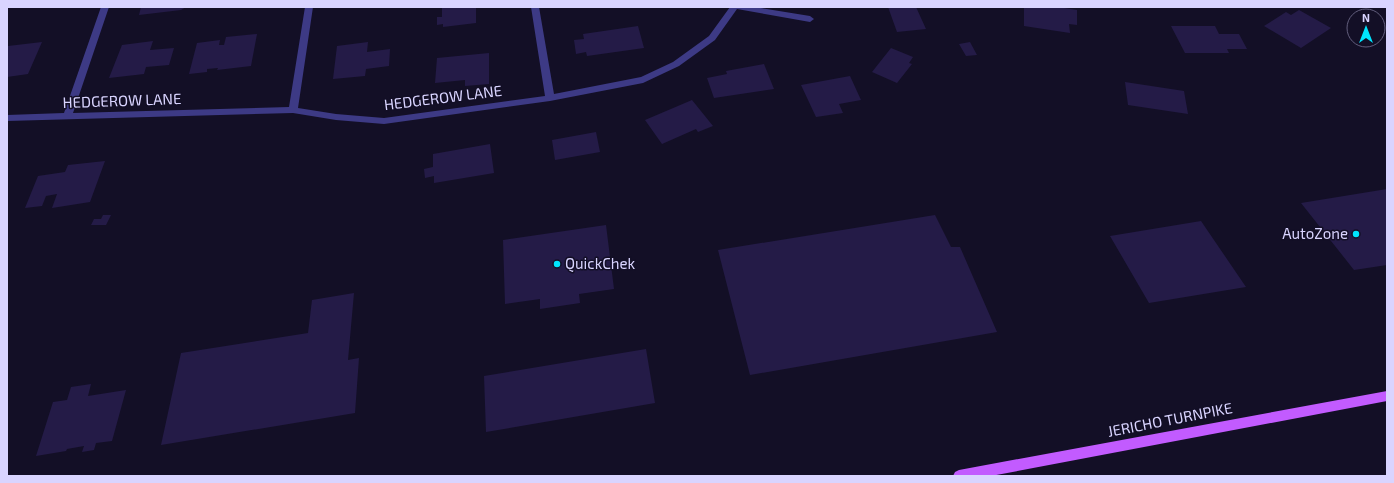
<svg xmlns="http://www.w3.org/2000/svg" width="1394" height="483" viewBox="0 0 1394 483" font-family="'Exo 2',sans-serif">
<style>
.building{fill:#241b47}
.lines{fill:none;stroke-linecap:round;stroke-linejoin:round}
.minor{fill:#3d3a85;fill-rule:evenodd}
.primary{fill:#c25bff;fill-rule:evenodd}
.poi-dot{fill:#00e5ff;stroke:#130f26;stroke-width:1.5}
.labels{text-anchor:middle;stroke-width:3;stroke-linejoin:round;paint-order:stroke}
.street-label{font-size:15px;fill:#d9d4ff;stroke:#130f26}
.poi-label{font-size:15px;fill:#d9d4ff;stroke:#130f26;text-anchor:end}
</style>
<rect width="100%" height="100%" fill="#130f26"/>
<!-- building -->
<path class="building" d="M141 7H186L181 10 139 15Z
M442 7H476V23L443 27V24L437 25V17H442Z
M888 7H916L926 29 897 32Z
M1024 7H1058L1077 10V25L1069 24 1070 33 1024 26Z
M1299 10 1331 28 1301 48 1264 26 1286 12 1291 15Z
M638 26 644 48 587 56 586 52 576 54 574 40 584 39 583 34Z
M1171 26H1215L1219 34H1239L1247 49H1227L1229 53H1185Z
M257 34 251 66 217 70 218 68 207 69V72L189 74 197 43 220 40 219 45H224L226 37Z
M153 41 150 50 174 48 169 65 146 67 144 74 109 78 122 45Z
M42 42 28 74 7 77 8 46Z
M368 42 367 52 390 49 389 66 366 69 365 76 333 79 337 46Z
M970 42 977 55 966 56 959 44Z
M891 48 913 57 909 63 912 64 897 83 872 72Z
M489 53V84L465 86V80L435 83 437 58Z
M764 64 774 89 714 98 707 78 727 74 726 71Z
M850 76 861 100 839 104 843 113 816 117 801 85Z
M1125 82 1184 91 1188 114 1128 105Z
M692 100 713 126 698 132 696 129 662 144 645 120Z
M596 132 600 152 555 160 552 140Z
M490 144 494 173 434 183V176L425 178 424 169 433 167V154Z
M105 161 90 202 52 208 57 194 46 196 42 206 25 208 38 176 65 172 68 165Z
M1387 189V265L1354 270 1301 203Z
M103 215H111L106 225H91L94 219H101Z
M935 215 951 247H960L997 332 750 375 718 250Z
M1201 221 1246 287 1149 303 1110 236Z
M606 225 614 289 579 294 580 303 540 309V299L505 304 503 240Z
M354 293 348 360 359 358 355 413 161 445 181 353 308 333 312 300Z
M646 349 655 403 486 432 484 376Z
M91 384 88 396 126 390 112 441 96 443 94 450 82 452 84 446 67 449 66 451 36 456 53 402 67 400 71 387Z"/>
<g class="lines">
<!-- minor -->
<path class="minor" d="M101 7H109L73 113 289 107 305 7H313L298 108 336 114 384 118 545 96 531 7H539L554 94 641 77 673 62 709 36 730 7H754L810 16 814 19 810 22 737 9 715 40 679 66 643 83 550 101 384 124 336 120 293 113 7 121V115L64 113Z"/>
<!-- primary -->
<path class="primary" d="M1387 391V401L991 476H953L955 472 959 470Z"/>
</g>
<!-- markers -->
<g class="poi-dot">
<circle cx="1356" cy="234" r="4"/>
<circle cx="557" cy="264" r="4"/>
</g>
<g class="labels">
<!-- street labels -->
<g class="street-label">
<text transform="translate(443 98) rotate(-7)" y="5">HEDGEROW LANE</text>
<text transform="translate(122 101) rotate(-2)" y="5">HEDGEROW LANE</text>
<text transform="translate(1170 420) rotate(-11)" y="5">JERICHO TURNPIKE</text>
</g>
<!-- poi labels -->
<g class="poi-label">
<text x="1348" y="239">AutoZone</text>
<text x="565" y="269" text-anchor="start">QuickChek</text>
</g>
</g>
<!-- border -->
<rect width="1394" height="483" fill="none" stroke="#d9d4ff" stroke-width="16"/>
<!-- north arrow -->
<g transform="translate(1366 28)"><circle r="19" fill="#130f26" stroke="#625e7d"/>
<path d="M0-3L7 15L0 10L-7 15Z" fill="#00e5ff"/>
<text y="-6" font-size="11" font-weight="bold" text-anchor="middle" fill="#d9d4ff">N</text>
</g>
</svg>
